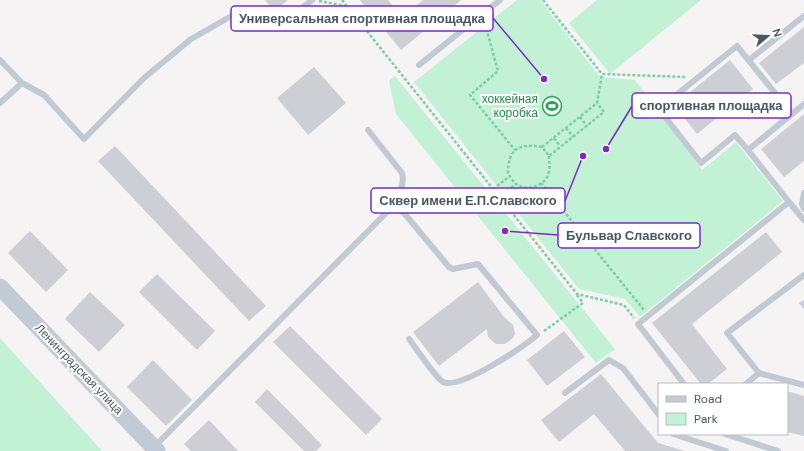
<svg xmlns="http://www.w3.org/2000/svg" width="804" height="451" viewBox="0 0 804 451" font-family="'DM Sans',sans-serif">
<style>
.green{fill:#c3f1d5}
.building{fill:#cdcfd5}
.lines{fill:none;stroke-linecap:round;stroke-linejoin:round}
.path{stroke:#7ad0a6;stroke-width:2.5;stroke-dasharray:3 2;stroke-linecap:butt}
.lane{stroke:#c1cad2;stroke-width:6}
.secondary{stroke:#c1cbd6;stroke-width:17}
.labels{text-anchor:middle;stroke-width:4;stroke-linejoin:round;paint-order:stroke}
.leisure-label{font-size:12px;fill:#27864d;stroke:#fff;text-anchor:end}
.street-label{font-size:12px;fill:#4a5661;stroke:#fff}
.leader{fill:none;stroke:#7b2cbf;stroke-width:1.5}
.callout-dot{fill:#7b2cbf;stroke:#fff;stroke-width:1.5}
.callout{fill:#fff;stroke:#7b2cbf;stroke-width:1.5}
.callout-label{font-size:13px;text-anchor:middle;font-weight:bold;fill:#4a5661}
</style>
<rect width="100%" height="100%" fill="#f5f3f3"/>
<!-- green -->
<path class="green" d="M517 0H540L600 77 635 80 702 170 736 142 783 201 640 317 625 299 579 289 414 82Z
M597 0H701L610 74 569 23Z
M395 76 615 349 596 363 396 114 389 81Z
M0 338 102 451H0Z"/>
<!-- building -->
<path class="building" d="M265 0H288L274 11Z
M360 0H388L402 17 423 0H461L401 50Z
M804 27V63L776 84 759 63Z
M730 60 753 89 697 134 674 105Z
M314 67 346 103 308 135 277 98Z
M804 114V161L784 177 761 149Z
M115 146 266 306 249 321 98 161Z
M30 231 68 270 46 292 8 253Z
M766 232 782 252 692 324 727 369 708 384H701L652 323Z
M157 274 215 331 197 350 139 292Z
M478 282 504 317 513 325 515 334 513 338 505 344H496L488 337 487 329 439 366 413 332Z
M90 292 125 325 99 352 65 319Z
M804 300V309L799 303Z
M290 326 382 419 366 435 273 342Z
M564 331 585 357 547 386 527 360Z
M153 360 192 400 166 426 127 387Z
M601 374 658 443 685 451H625L594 414 559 442 541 420Z
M267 389 322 445 316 451H304L255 402Z
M787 391 804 396V436L787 432Z
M209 420 238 451H191L184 444Z"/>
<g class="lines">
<!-- path -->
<path class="path" d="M342 0 577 294 624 305 634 318
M543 0 602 74 685 77
M319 1 346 6
M485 24 498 71 470 95 515 150
M580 117 587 126
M566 128 573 137
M554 138 560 146
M542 147 597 103 602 74
M549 156C549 163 551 170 547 177 542 187 525 191 516 184 513 182 511 177 508 174 508 149 518 143 542 147L549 156 604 112 597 103
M541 183 644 310
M493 189 510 176
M499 197 516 184
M544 331 583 303 577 295"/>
<!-- lane -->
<path class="lane" d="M0 60 22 83
M749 60 804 16
M419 65 500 0
M0 103 22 83 44 95 84 139 144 78 191 39 242 10 260 15 280 25 312 0
M368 130 402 173C406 189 395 199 387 212
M748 150 735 135 701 163 659 109 737 46 792 114
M804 193 802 204 804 209
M789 202 748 150 804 104
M759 373 804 385
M684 384 638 324 789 202 804 220
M746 384 759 373 727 333 804 275
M565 393 609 360 623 368 659 415
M673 434 726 451
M725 434 778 451
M155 446 387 212C393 209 398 209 404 213L449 267 453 269 478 264 537 335C523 347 460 390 443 382 435 377 416 348 409 339"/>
<!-- secondary -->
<path class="secondary" d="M0 287 157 451"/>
</g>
<!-- icons -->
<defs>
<g id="stadium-ring" transform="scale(1)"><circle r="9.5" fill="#fff" stroke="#2e9e5b" stroke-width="1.5"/><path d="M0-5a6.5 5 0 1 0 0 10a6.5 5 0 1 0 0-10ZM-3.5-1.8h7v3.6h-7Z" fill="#2e9e5b"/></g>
</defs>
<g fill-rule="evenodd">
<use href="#stadium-ring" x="552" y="106"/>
</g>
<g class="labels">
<!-- leisure labels -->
<g class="leisure-label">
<text x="538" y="103">хоккейная<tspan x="538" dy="14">коробка</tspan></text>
</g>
<!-- street labels -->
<g class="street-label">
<text transform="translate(79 369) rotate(46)" y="4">Ленинградская улица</text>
</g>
</g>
<!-- callouts -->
<path class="leader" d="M544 79L493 18M606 149L632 106M583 156L565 201M505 231L558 235"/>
<g class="callout-dot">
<circle cx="544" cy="79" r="4"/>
<circle cx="606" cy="149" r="4"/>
<circle cx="583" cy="156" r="4"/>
<circle cx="505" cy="231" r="4"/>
</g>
<g class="callout">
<rect x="231" y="6" width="262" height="25" rx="4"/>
<rect x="632" y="93" width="159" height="25" rx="4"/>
<rect x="371" y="188" width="194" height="25" rx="4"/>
<rect x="558" y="223" width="142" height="25" rx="4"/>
</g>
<g class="callout-label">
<text x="362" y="23">Универсальная спортивная площадка</text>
<text x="711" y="110">спортивная площадка</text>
<text x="468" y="205">Сквер имени Е.П.Славского</text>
<text x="629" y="240">Бульвар Славского</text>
</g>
<!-- legend -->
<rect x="658" y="383" width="130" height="52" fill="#ffffff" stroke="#b7bbc0"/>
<rect x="666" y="396" width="20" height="6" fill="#c1cbd6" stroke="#b7bbc0"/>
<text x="694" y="403" font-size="12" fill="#4a5661">Road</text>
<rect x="666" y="413" width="20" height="12" fill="#c3f1d5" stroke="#b7bbc0"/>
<text x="694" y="423" font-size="12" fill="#4a5661">Park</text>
<!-- north arrow -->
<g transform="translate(768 36) rotate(71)" stroke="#ffffff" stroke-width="3" paint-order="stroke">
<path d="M0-3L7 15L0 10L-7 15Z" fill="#4a5661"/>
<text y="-6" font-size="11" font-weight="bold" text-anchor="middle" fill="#4a5661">N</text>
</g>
</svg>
